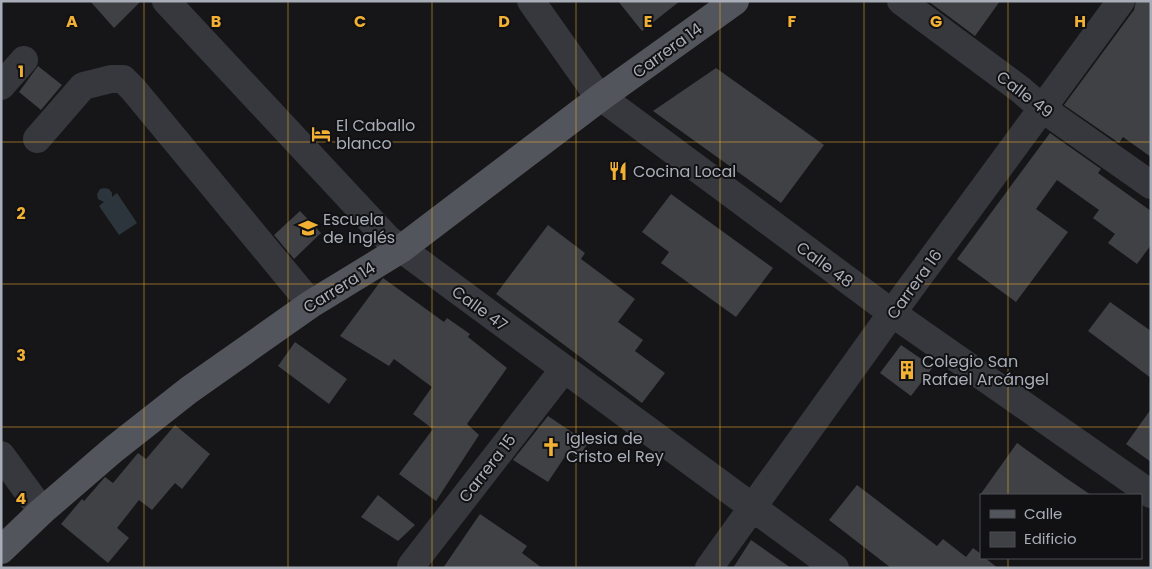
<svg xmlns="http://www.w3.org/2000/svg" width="1152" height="569" viewBox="0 0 1152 569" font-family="Poppins,sans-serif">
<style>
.water{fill:#2c353c}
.building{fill:#404145}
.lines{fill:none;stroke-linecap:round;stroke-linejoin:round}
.minor{stroke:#37383d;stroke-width:28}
.major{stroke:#53555c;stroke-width:28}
.grid{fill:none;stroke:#f2b134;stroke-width:1;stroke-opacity:0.55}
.labels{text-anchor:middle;stroke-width:4;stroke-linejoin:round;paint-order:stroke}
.street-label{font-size:16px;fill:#a8adb8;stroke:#111113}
.poi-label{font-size:16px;fill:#a8adb8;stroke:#111113;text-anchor:start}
.grid-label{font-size:16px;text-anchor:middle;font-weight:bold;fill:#f2b134;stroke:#111113;stroke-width:4;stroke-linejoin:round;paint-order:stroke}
</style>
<rect width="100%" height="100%" fill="#161618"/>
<!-- water -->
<path class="water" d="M104 188 109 189 112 193V197L117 193 137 223 119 235 99 206 104 202 98 199 97 194 100 189Z"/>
<!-- building -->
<path class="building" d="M90 1H141L114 28Z
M618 1H680L642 31Z
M928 1H1000L975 36Z
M1136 1H1151V157L1123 137 1119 143 1064 105 1134 10Z
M38 66 62 85 41 110 19 92Z
M716 68 824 145 781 203 653 111Z
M1050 133 1101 169 1098 173 1151 211V245L1137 264 1108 243 1115 234 1093 218 1099 210 1057 180 1036 209 1068 232 1016 302 957 259Z
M671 194 773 268 736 317 661 263 669 252 642 232Z
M300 211 321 233 294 259 274 235Z
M548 225 585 253 581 259 635 299 618 322 643 340 635 351 665 373 642 403 496 294Z
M383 278 444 322 447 318 470 334 468 337 507 368 467 424 479 435 436 501 399 474 433 429 413 414 432 387 394 359 389 366 340 336Z
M1110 302 1151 331V378L1088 331Z
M295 342 347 379 329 404 278 366Z
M901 345 933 367 911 396 880 373Z
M1151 409V462L1126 444Z
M548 416 588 443 578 458 568 452 548 482 513 460Z
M175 425 210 454 182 489 175 483 152 510 139 500 117 528 129 538 108 563 61 524 82 499 84 501 105 477 113 483 138 453 146 459Z
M1017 443 1066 478 1091 495H980Z
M857 485 937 546 943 539 966 557 973 548 981 554V558H985L998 568H891L829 520Z
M378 495 415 525 398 541 361 517Z
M480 514 527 546 522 553 542 568H443Z
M751 540 791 568H733Z"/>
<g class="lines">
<!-- minor -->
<path class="minor" d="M166 1 388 239 835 568
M531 1 591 86 601 97 892 313 1151 494
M901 1 1021 90 1043 109 1151 185
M1 86 24 60
M37 139 83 86 111 79H123L133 89 311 304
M1 455 42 511
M413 568 411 566 564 369
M709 568 892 313 1121 1"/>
<!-- major -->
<path class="major" d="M1 550 42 511 114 449 189 390 311 304 401 249 601 97 735 1"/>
</g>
<!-- grid -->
<path class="grid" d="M144 1V568M288 1V568M432 1V568M576 1V568M720 1V568M864 1V568M1008 1V495M1 142H1151M1 284H1151M1 427H1151M1008 558V568"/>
<!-- icons -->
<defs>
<g id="hotel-bare" transform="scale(1.5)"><path d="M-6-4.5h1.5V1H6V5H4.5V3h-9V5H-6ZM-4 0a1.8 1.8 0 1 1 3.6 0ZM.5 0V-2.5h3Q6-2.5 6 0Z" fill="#f2b134" stroke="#111113" stroke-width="2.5" paint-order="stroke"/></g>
<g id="restaurant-bare" transform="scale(1.5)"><path d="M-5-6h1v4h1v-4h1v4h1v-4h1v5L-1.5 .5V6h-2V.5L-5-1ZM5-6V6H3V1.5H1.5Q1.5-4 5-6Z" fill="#f2b134" stroke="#111113" stroke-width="2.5" paint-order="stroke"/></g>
<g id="school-bare" transform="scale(1.5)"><path d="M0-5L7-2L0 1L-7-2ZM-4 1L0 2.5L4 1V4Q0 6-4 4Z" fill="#f2b134" stroke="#111113" stroke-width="2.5" paint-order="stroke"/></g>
<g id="building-bare" transform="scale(1.5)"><path d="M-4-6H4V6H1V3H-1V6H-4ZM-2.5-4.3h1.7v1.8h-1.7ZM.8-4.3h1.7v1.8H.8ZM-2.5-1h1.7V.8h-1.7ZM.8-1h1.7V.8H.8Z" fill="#f2b134" stroke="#111113" stroke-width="2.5" paint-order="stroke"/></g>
<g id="church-bare" transform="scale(1.5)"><path d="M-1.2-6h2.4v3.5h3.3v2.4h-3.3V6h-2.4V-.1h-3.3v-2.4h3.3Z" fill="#f2b134" stroke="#111113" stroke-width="2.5" paint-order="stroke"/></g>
</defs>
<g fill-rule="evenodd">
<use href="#hotel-bare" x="321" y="134"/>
<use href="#restaurant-bare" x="618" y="171"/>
<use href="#school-bare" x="308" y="228"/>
<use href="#building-bare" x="907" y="370"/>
<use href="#church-bare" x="551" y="447"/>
</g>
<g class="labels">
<!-- street labels -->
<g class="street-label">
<text transform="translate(667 50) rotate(-36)" y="6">Carrera 14</text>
<text transform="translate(1025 94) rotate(37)" y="6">Calle 49</text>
<text transform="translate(825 264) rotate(36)" y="6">Calle 48</text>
<text transform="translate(914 284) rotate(-54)" y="6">Carrera 16</text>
<text transform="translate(339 287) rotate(-32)" y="6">Carrera 14</text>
<text transform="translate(480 308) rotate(36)" y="6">Calle 47</text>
<text transform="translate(487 468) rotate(-52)" y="6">Carrera 15</text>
</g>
<!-- poi labels -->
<g class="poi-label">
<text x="336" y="131">El Caballo<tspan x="336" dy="18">blanco</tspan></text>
<text x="633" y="177">Cocina Local</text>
<text x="323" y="225">Escuela<tspan x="323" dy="18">de Inglés</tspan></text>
<text x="922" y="367">Colegio San<tspan x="922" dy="18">Rafael Arcángel</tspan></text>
<text x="566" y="444">Iglesia de<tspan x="566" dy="18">Cristo el Rey</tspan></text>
</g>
</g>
<g class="grid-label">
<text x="72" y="27">A</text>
<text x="216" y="27">B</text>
<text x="360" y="27">C</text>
<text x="504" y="27">D</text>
<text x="648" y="27">E</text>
<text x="792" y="27">F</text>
<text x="936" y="27">G</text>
<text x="1080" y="27">H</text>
<text x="21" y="77">1</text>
<text x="21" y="219">2</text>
<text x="21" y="361">3</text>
<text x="21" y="504">4</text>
</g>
<!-- border -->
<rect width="1152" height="569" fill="none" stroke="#a8adb8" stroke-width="5"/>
<!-- legend -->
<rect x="980" y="494" width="162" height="65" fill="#111113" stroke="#4d4f55"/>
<rect x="990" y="510" width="25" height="8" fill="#53555c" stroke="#4d4f55"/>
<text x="1024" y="519" font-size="15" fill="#a8adb8">Calle</text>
<rect x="990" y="532" width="25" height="15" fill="#404145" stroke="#4d4f55"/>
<text x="1024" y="544" font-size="15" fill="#a8adb8">Edificio</text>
</svg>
